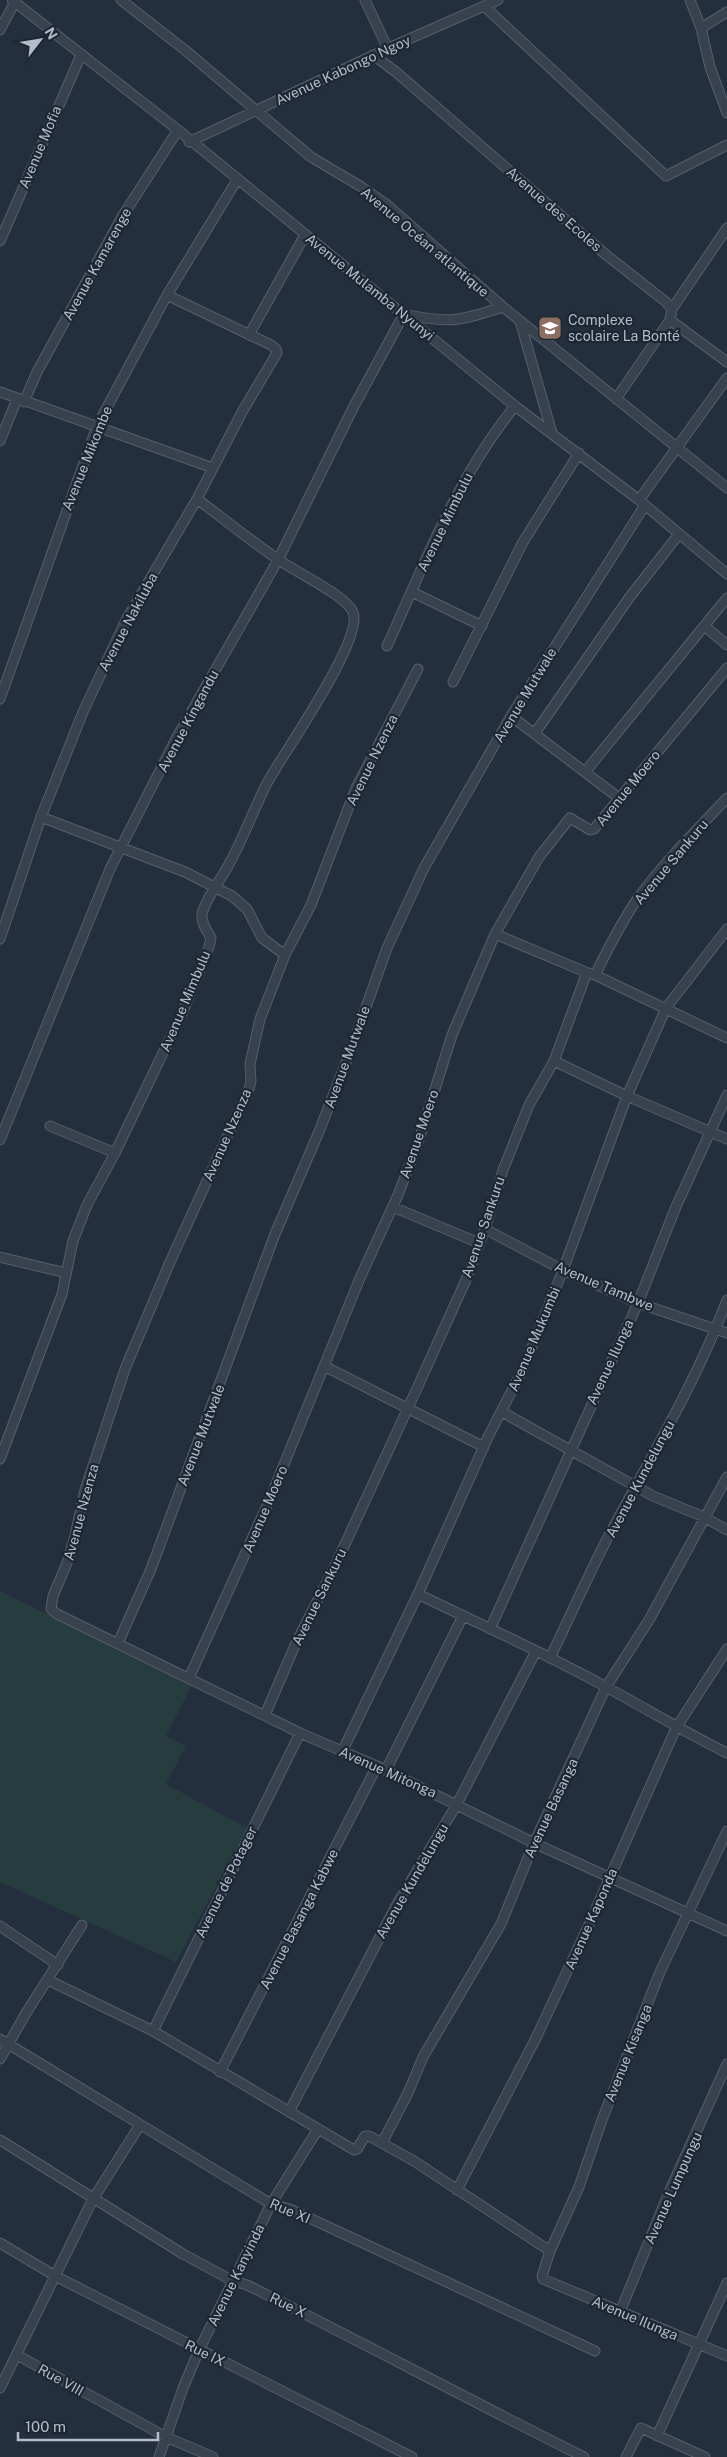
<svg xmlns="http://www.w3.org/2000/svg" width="727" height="2457" viewBox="0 0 727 2457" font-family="'Public Sans',sans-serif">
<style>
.green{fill:#263c3f}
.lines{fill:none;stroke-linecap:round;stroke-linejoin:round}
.minor-casing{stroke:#565f6c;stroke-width:11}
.minor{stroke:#38414e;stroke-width:9}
.labels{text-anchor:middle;stroke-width:4.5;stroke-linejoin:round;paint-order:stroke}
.street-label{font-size:14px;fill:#b4bcc9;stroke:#1d2633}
.poi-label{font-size:14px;fill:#b4bcc9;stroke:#1d2633;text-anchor:start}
</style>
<rect width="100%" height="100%" fill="#242f3e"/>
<!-- green -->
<path class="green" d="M0 1591 192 1685 166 1736 186 1746 166 1784 247 1828 176 1962 0 1882Z"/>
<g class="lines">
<!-- minor casing -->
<g class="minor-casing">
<path id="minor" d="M12 0 178 130 515 406 639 500 727 574
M121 0 185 50 311 157 360 186 386 204 503 307 727 488
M365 0 388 49
M690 0 701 28 710 67 727 113
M484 6 666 176 727 145
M701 28 727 12
M0 30 16 0
M373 55 396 72 605 254 666 302 672 309 670 320 727 362
M189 142 393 46 498 0
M0 241 81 55
M672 309 727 228
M520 321 552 433
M249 335 305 235
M0 392 213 468
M616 399 670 320
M24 402 37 372 122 217 178 130
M0 441 17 399
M639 500 727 378
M412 592 482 626
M704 628H707L727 645
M387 646C425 563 457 477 515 406
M418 669 356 788 311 905 285 955 260 1019 250 1064 251 1081 249 1089 170 1262 125 1369 85 1490 75 1536 67 1563 53 1596 51 1609 57 1614 300 1733 377 1766 534 1843 727 1931
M453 682 523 542 579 453
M0 699 97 426 167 295 237 180
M511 716 619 798
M535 733 629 598 679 534
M585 772 727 598
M41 817 185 872 232 896 247 909 262 938 285 955
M495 934 588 973
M0 939 41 817 83 712 126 620 197 499 242 412 277 353 276 349 271 345 167 295
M595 975C608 949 621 922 638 898 664 862 697 830 727 798
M554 1061 627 1096 727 1139
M50 1126 115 1153
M0 1140 110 869 177 737 278 560 354 406 404 314C449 324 459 321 503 307
M393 1207 479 1243
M485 1229 563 1270 638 1303 727 1333
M0 1257 66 1273
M324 1366 484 1447
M502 1412 653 1496 704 1517 727 1530
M0 1459 62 1294 73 1241 87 1205 115 1153 184 1009 209 947 211 938C207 931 201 923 202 914 206 897 221 880 229 864 243 839 253 811 266 785 281 756 365 639 353 612 345 595 296 572 279 560 251 541 224 519 197 499
M418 1594C481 1625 545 1653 606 1687 647 1709 686 1733 727 1753
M490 1629 638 1303 675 1209 727 1095
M118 1643 151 1569 275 1234 318 1134 350 1052 387 948 424 868 511 716 645 505
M550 1658C569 1619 586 1580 606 1541 648 1462 695 1385 727 1300
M189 1678 269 1501 360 1278 398 1195 419 1140 452 1035 495 934 539 857 570 818 590 830 594 829 727 668
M265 1715 296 1643 334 1568 414 1395 465 1282 485 1229 503 1170 529 1105 554 1061 586 975 589 973 595 975 727 1038
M342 1752 418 1594 488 1437 523 1369 563 1270 627 1096 666 1008 727 929
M386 1770 463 1616
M727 1831 660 1972 602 2120 579 2187 550 2251 542 2276 543 2279 727 2356
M0 1926 58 1965
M48 1980 153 2031 354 2150 357 2149 365 2136H369L414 2161 550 2251
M153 2031 300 1733
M0 2039 271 2204 290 2209 595 2351
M0 2059 26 2013 82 1925
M220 2072 377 1766
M289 2112 397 1904 457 1804 536 1651
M0 2140 183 2254 233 2281 247 2285C360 2341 471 2401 584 2457
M382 2143 408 2093 423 2057 501 1924 534 1843 606 1687 649 1620 727 1477
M457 2190 535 2040 587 1929 676 1728 727 1649
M0 2243 57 2277 412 2457
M620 2312 670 2190 727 2064
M17 2355 166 2437 213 2457
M0 2388 93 2199 140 2125
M657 2436 727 2283
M159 2457 183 2388 199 2350 271 2204 318 2129
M626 2457 641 2428 705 2457"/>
</g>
<!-- minor -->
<use href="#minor" class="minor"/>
</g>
<!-- icons -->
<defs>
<g id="school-square" transform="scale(1.25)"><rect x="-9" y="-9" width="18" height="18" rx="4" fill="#8d6e63" stroke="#1d2633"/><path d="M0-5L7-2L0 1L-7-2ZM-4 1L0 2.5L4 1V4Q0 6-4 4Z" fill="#fff"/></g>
</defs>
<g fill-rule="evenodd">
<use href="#school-square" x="550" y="328"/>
</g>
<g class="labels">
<!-- street labels -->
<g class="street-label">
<text transform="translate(343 70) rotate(-25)" y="5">Avenue Kabongo Ngoy</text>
<text transform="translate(40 147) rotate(-67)" y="5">Avenue Mofia</text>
<text transform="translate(554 209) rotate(41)" y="5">Avenue des Ecoles</text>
<text transform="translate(425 242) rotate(40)" y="5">Avenue Océan atlantique</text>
<text transform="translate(97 264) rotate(-61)" y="5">Avenue Kamarenge</text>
<text transform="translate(370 287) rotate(39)" y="5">Avenue Mulamba Nyunyi</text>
<text transform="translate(87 458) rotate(-68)" y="5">Avenue Mikombe</text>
<text transform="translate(445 522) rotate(-64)" y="5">Avenue Mimbulu</text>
<text transform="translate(128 622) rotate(-62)" y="5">Avenue Nakiluba</text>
<text transform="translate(525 695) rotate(-59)" y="5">Avenue Mutwale</text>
<text transform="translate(188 721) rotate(-62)" y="5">Avenue Kingandu</text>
<text transform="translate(372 760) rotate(-64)" y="5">Avenue Nzenza</text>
<text transform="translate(628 788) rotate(-51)" y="5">Avenue Moero</text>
<text transform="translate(671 862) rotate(-50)" y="5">Avenue Sankuru</text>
<text transform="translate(185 1001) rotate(-67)" y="5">Avenue Mimbulu</text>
<text transform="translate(347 1057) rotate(-70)" y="5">Avenue Mutwale</text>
<text transform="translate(419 1134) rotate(-71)" y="5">Avenue Moero</text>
<text transform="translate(227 1135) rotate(-66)" y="5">Avenue Nzenza</text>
<text transform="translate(483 1227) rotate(-71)" y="5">Avenue Sankuru</text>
<text transform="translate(604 1286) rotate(23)" y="5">Avenue Tambwe</text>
<text transform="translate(534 1339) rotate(-67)" y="5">Avenue Mukumbi</text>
<text transform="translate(610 1362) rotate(-65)" y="5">Avenue Ilunga</text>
<text transform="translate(201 1435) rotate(-69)" y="5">Avenue Mutwale</text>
<text transform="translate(640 1479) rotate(-62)" y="5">Avenue Kundelungu</text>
<text transform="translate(265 1509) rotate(-67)" y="5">Avenue Moero</text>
<text transform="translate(81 1512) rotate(-75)" y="5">Avenue Nzenza</text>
<text transform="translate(319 1597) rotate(-64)" y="5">Avenue Sankuru</text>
<text transform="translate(388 1772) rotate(24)" y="5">Avenue Mitonga</text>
<text transform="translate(551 1808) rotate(-65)" y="5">Avenue Basanga</text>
<text transform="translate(412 1881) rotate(-60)" y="5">Avenue Kundelungu</text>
<text transform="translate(226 1882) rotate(-64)" y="5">Avenue de Potager</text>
<text transform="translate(299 1919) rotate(-63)" y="5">Avenue Basanga Kabwe</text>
<text transform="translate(591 1919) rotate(-66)" y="5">Avenue Kaponda</text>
<text transform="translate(628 2053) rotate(-68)" y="5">Avenue Kisanga</text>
<text transform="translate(673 2188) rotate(-66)" y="5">Avenue Lumpungu</text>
<text transform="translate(290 2211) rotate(23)" y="5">Rue XI</text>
<text transform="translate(236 2275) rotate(-64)" y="5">Avenue Kanyinda</text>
<text transform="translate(288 2305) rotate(26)" y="5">Rue X</text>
<text transform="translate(635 2318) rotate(23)" y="5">Avenue Ilunga</text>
<text transform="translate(205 2353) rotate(26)" y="5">Rue IX</text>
<text transform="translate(61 2380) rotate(29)" y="5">Rue VIII</text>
</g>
<!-- poi labels -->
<g class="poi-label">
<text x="568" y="325">Complexe<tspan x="568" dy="16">scolaire La Bonté</tspan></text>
</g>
</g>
<!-- north arrow -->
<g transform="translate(40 40) rotate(59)" stroke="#1d2633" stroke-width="4" paint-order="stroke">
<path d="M0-4L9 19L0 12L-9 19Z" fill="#b4bcc9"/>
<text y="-8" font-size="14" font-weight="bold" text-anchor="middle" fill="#b4bcc9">N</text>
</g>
<!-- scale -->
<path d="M18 2432v8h140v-8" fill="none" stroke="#b4bcc9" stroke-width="2.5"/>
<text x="25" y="2432" font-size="15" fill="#b4bcc9" stroke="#1d2633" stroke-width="4" paint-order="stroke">100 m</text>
</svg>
